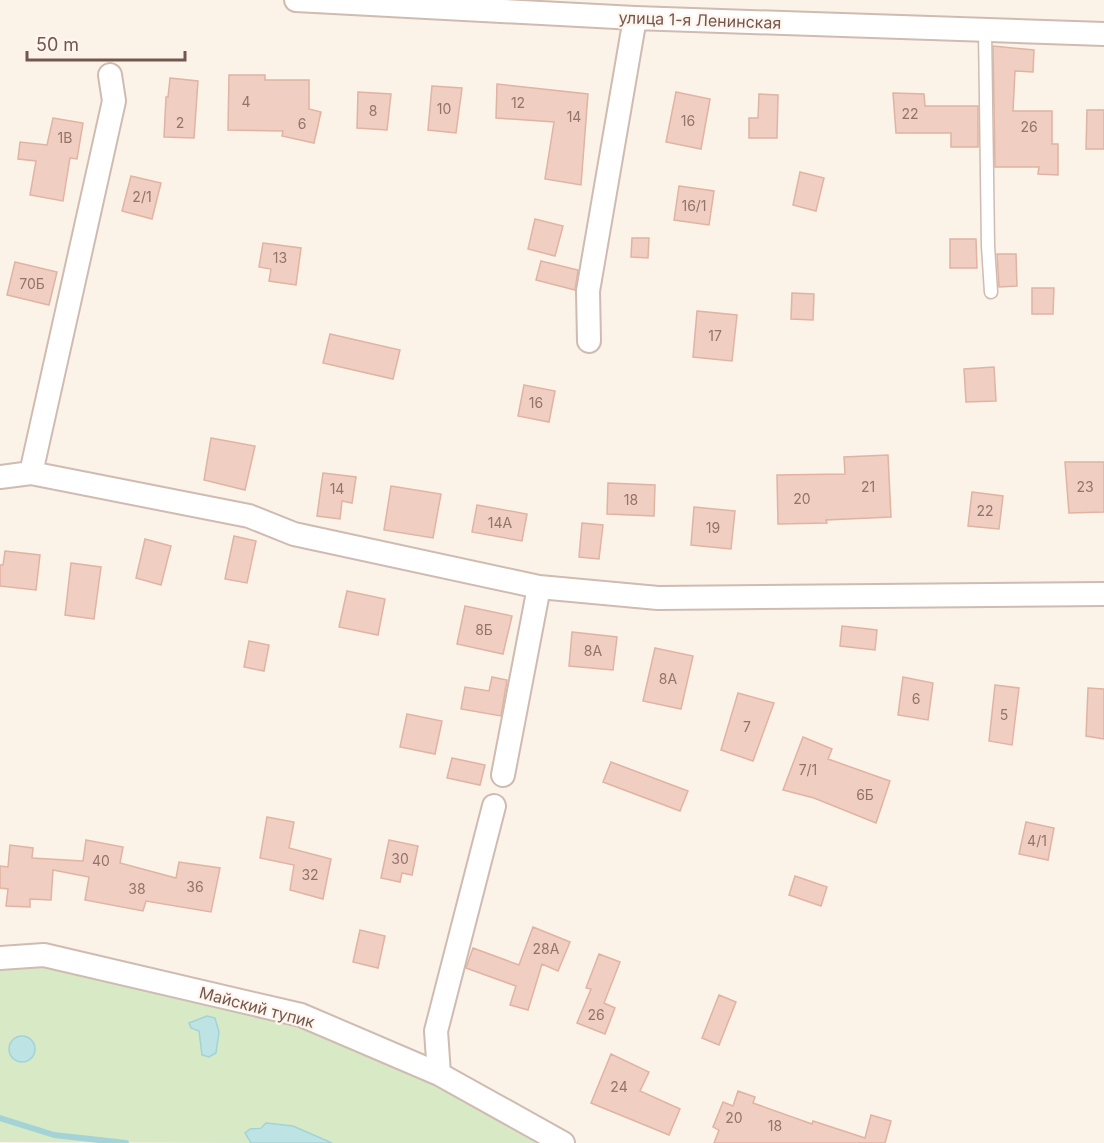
<svg xmlns="http://www.w3.org/2000/svg" width="1104" height="1143" viewBox="0 0 1104 1143" font-family="Inter,sans-serif">
<style>
.green{fill:#d8e9c6}
.water{fill:#bde3e4;stroke:#a3d3d6;stroke-width:1.5}
.lines{fill:none;stroke-linecap:round;stroke-linejoin:round}
.stream{stroke:#a3d3d6;stroke-width:6}
.building{fill:#f0cec1;stroke:#e1b3a2;stroke-width:1.5}
.lane-casing{stroke:#cfbbb1;stroke-width:15}
.street-casing{stroke:#cfbbb1;stroke-width:26}
.lane{stroke:#fff;stroke-width:12}
.street{stroke:#fff;stroke-width:22}
.labels{text-anchor:middle;stroke-width:4.5;stroke-linejoin:round;paint-order:stroke}
.number-label{font-size:14px;fill:#93746a}
.street-label{font-size:16px;fill:#74564d;stroke:#fef6ee}
</style>
<rect width="100%" height="100%" fill="#fbf2e8"/>
<!-- green -->
<path class="green" d="M45 961 300 1026 390 1059 547 1143H332L294 1126 275 1124 254 1128 247 1138 251 1143 0 1142V966Z"/>
<!-- water -->
<path class="water" d="M207 1016 215 1018 219 1032 216 1053 209 1057 202 1055 199 1031 191 1028 189 1023Z
M9 1049a13 13 0 1 1 26 0a13 13 0 1 1-26 0Z
M266 1123 293 1126 332 1143H251L245 1133 250 1129 261 1128Z"/>
<g class="lines">
<!-- stream -->
<path class="stream" d="M0 1118 54 1135 126 1143"/>
</g>
<!-- building -->
<path class="building" d="M993 46 1034 50 1033 72 1015 71 1013 111H1052V144H1058V175L1038 174 1039 167H995Z
M229 75H265V80H309V109L321 112 314 143 282 136 283 131 228 130Z
M170 78 198 81 194 138 164 137 166 97H168Z
M497 84 588 94 581 185 545 179 554 122 496 118Z
M432 86 462 88 456 133 428 130Z
M358 92 391 94 387 130 357 128Z
M676 92 710 99 701 149 666 142Z
M893 93 924 94 925 106H978V147H951V133H896Z
M759 94 778 95 777 138H749V118H758Z
M1087 110H1104V149H1086Z
M53 118 83 123 77 159 70 158 63 201 30 195 36 161 18 159 20 142 47 145Z
M800 172 824 178 816 211 793 205Z
M131 176 161 183 152 219 122 211Z
M679 186 714 191 709 225 674 220Z
M535 219 563 226 555 256 528 249Z
M632 238H649L648 258 631 257Z
M950 239H976L977 268H950Z
M263 243 301 248 296 285 269 281 271 269 259 267Z
M997 254H1016L1017 286 999 287Z
M541 261 578 270 575 290 536 280Z
M15 262 57 272 49 305 7 295Z
M1032 288H1054L1053 314H1032Z
M792 293 814 294 813 320 791 319Z
M697 311 737 315 732 361 693 357Z
M330 334 400 350 393 379 323 363Z
M994 367 996 401 966 402 964 369Z
M524 385 555 391 549 422 518 416Z
M211 438 255 446 245 490 204 480Z
M888 455 891 517 826 520 827 523 778 524 777 475 845 474 844 457Z
M1065 462H1104V512L1069 513Z
M323 473 356 477 352 503 342 501 340 519 317 516Z
M608 483 655 485 654 516 607 514Z
M391 486 441 494 433 538 384 530Z
M972 492 1003 496 999 529 968 526Z
M477 505 527 514 522 541 472 532Z
M694 507 735 511 731 549 691 545Z
M582 523 603 525 599 559 579 557Z
M234 536 256 541 247 583 225 579Z
M145 539 171 546 161 585 136 578Z
M5 551 40 555 36 590 0 586V565H3Z
M71 563 101 567 94 619 65 615Z
M347 591 385 599 378 635 339 627Z
M465 606 512 616 503 654 457 644Z
M842 626 877 630 875 650 840 646Z
M572 632 617 637 613 670 569 666Z
M249 641 269 645 264 671 244 667Z
M655 648 693 656 681 709 643 701Z
M492 677 507 680 501 716 461 709 465 687 489 691Z
M903 677 933 683 928 720 898 715Z
M995 685 1019 688 1012 745 989 741Z
M1088 688 1104 689V739L1086 736Z
M738 693 774 703 753 761 721 750Z
M407 714 442 721 435 754 400 747Z
M803 737 832 749 828 759 890 781 876 823 814 798 783 790Z
M452 758 485 765 480 785 447 778Z
M611 762 688 791 680 811 603 782Z
M267 817 294 822 289 848 331 859 323 899 290 890 294 865 260 858Z
M1026 822 1054 828 1048 860 1019 854Z
M86 840 123 847 120 863 176 878 179 862 220 868 211 912 146 901 143 911 85 900 89 877 53 870 51 900 30 899V907L6 906 8 889 0 888V866L8 867 10 845 33 848 32 858 83 861Z
M389 840 418 846 412 875 402 873 400 882 381 878Z
M795 876 827 887 821 906 789 895Z
M533 927 570 942 558 971 542 964 528 1010 510 1005 516 986 466 968 473 948 519 965Z
M360 930 385 936 378 968 353 962Z
M599 954 620 962 604 1003 615 1008 605 1034 577 1023 591 989 586 988Z
M719 995 736 1002 719 1045 702 1038Z
M611 1054 649 1072 640 1091 680 1109 669 1135 591 1103Z
M738 1091 755 1097 753 1103 812 1124 813 1121 865 1138 871 1115 891 1121 885 1143H714L719 1130 713 1127 723 1102 733 1106Z"/>
<g class="lines">
<!-- lane casing -->
<g class="lane-casing">
<path id="lane" d="M985 30 988 246 991 292"/>
</g>
<!-- street casing -->
<g class="street-casing">
<path id="street" d="M296 0 635 18 1104 34
M589 341 588 291 635 18
M31 473 114 101 110 75
M0 477 31 473 249 516 294 534 539 587 658 598 1104 594
M503 775 539 587
M0 958 44 955 301 1015 439 1074 563 1143
M439 1074 436 1031 494 806"/>
</g>
<!-- lane -->
<use href="#lane" class="lane"/>
<!-- street -->
<use href="#street" class="street"/>
</g>
<g class="labels">
<!-- number labels -->
<g class="number-label">
<text x="246" y="107">4</text>
<text x="518" y="108">12</text>
<text x="444" y="114">10</text>
<text x="373" y="116">8</text>
<text x="910" y="119">22</text>
<text x="574" y="122">14</text>
<text x="688" y="126">16</text>
<text x="180" y="128">2</text>
<text x="302" y="129">6</text>
<text x="1029" y="132">26</text>
<text x="65" y="143">1В</text>
<text x="142" y="202">2/1</text>
<text x="694" y="211">16/1</text>
<text x="280" y="263">13</text>
<text x="32" y="289">70Б</text>
<text x="715" y="341">17</text>
<text x="536" y="408">16</text>
<text x="868" y="492">21</text>
<text x="1085" y="492">23</text>
<text x="337" y="494">14</text>
<text x="802" y="504">20</text>
<text x="631" y="505">18</text>
<text x="985" y="516">22</text>
<text x="500" y="528">14А</text>
<text x="713" y="533">19</text>
<text x="484" y="635">8Б</text>
<text x="593" y="656">8А</text>
<text x="668" y="684">8А</text>
<text x="916" y="704">6</text>
<text x="1004" y="720">5</text>
<text x="747" y="732">7</text>
<text x="808" y="775">7/1</text>
<text x="865" y="800">6Б</text>
<text x="1037" y="846">4/1</text>
<text x="400" y="864">30</text>
<text x="101" y="866">40</text>
<text x="310" y="880">32</text>
<text x="195" y="892">36</text>
<text x="137" y="894">38</text>
<text x="546" y="954">28А</text>
<text x="596" y="1020">26</text>
<text x="619" y="1092">24</text>
<text x="734" y="1123">20</text>
<text x="775" y="1131">18</text>
</g>
<!-- street labels -->
<g class="street-label">
<text transform="translate(700 20) rotate(2)" y="6">улица 1-я Ленинская</text>
<text transform="translate(257 1007) rotate(15)" y="6">Майский тупик</text>
</g>
</g>
<!-- scale -->
<path d="M27 51v9h158v-9" fill="none" stroke="#74564d" stroke-width="3"/>
<text x="36" y="51" font-size="18" fill="#74564d" stroke="#fef6ee" stroke-width="4.5" paint-order="stroke">50 m</text>
</svg>
